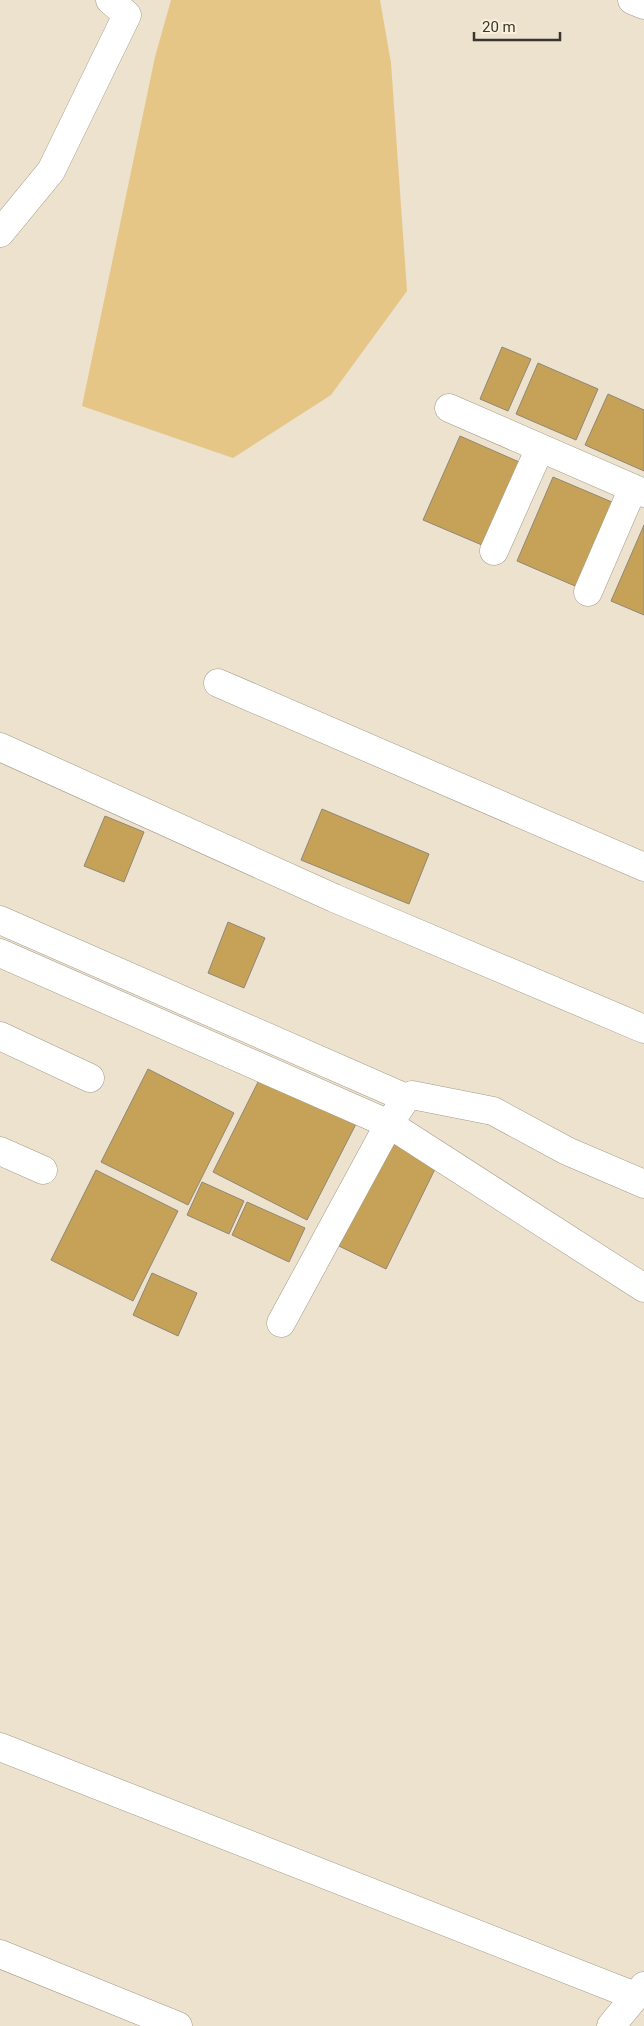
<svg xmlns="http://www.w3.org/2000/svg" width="644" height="2026" viewBox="0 0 644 2026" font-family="Roboto,sans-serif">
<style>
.green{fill:#e6c686}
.building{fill:#c6a259;stroke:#908775}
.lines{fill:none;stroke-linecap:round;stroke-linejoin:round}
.minor-casing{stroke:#a49b88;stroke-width:29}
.minor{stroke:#fff;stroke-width:28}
</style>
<rect width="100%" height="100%" fill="#ece2ce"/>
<!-- green -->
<path class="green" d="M171 0H380L391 63 407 291 331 395 233 458 82 406 155 57Z"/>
<!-- building -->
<path class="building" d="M502 347 531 359 508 411 480 399Z
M538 363 598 389 576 440 516 414Z
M608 394 644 410V471L585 445Z
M460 436 526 465 489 548 423 520Z
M553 477 619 505 582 589 517 561Z
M644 525V615L611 601Z
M322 809 429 854 409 904 301 860Z
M105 816 144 832 124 882 84 866Z
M228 922 265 938 244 988 208 973Z
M148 1069 234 1113 188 1205 101 1162Z
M261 1076 356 1124 307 1220 213 1172Z
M390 1142 437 1165 386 1269 339 1246Z
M96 1170 178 1211 133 1301 51 1260Z
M202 1182 244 1201 229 1234 187 1215Z
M247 1202 305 1228 289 1262 232 1235Z
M152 1273 197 1293 178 1336 133 1315Z"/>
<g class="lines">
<!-- minor casing -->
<g class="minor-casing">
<path id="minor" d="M632 0 644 5
M0 233 51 171 127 15 110 0
M449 408 644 493
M494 551 540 448
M588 592 633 488
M218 683 644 867
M0 747 334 898 644 1029
M0 920 406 1098
M0 953 389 1124 281 1323
M0 1036 90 1078
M0 1151 43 1170
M644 1184 567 1151 493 1111 412 1095 406 1098 389 1124 644 1288
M0 1747 635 1996
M0 1954 178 2026
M611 2026 644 1986"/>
</g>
<!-- minor -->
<use href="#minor" class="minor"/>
</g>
<!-- scale -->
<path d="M474 32v8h86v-8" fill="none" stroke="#3a362f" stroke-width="2.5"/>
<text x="482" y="32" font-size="15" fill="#3a362f" stroke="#f9efdb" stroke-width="4" paint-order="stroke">20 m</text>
</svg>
